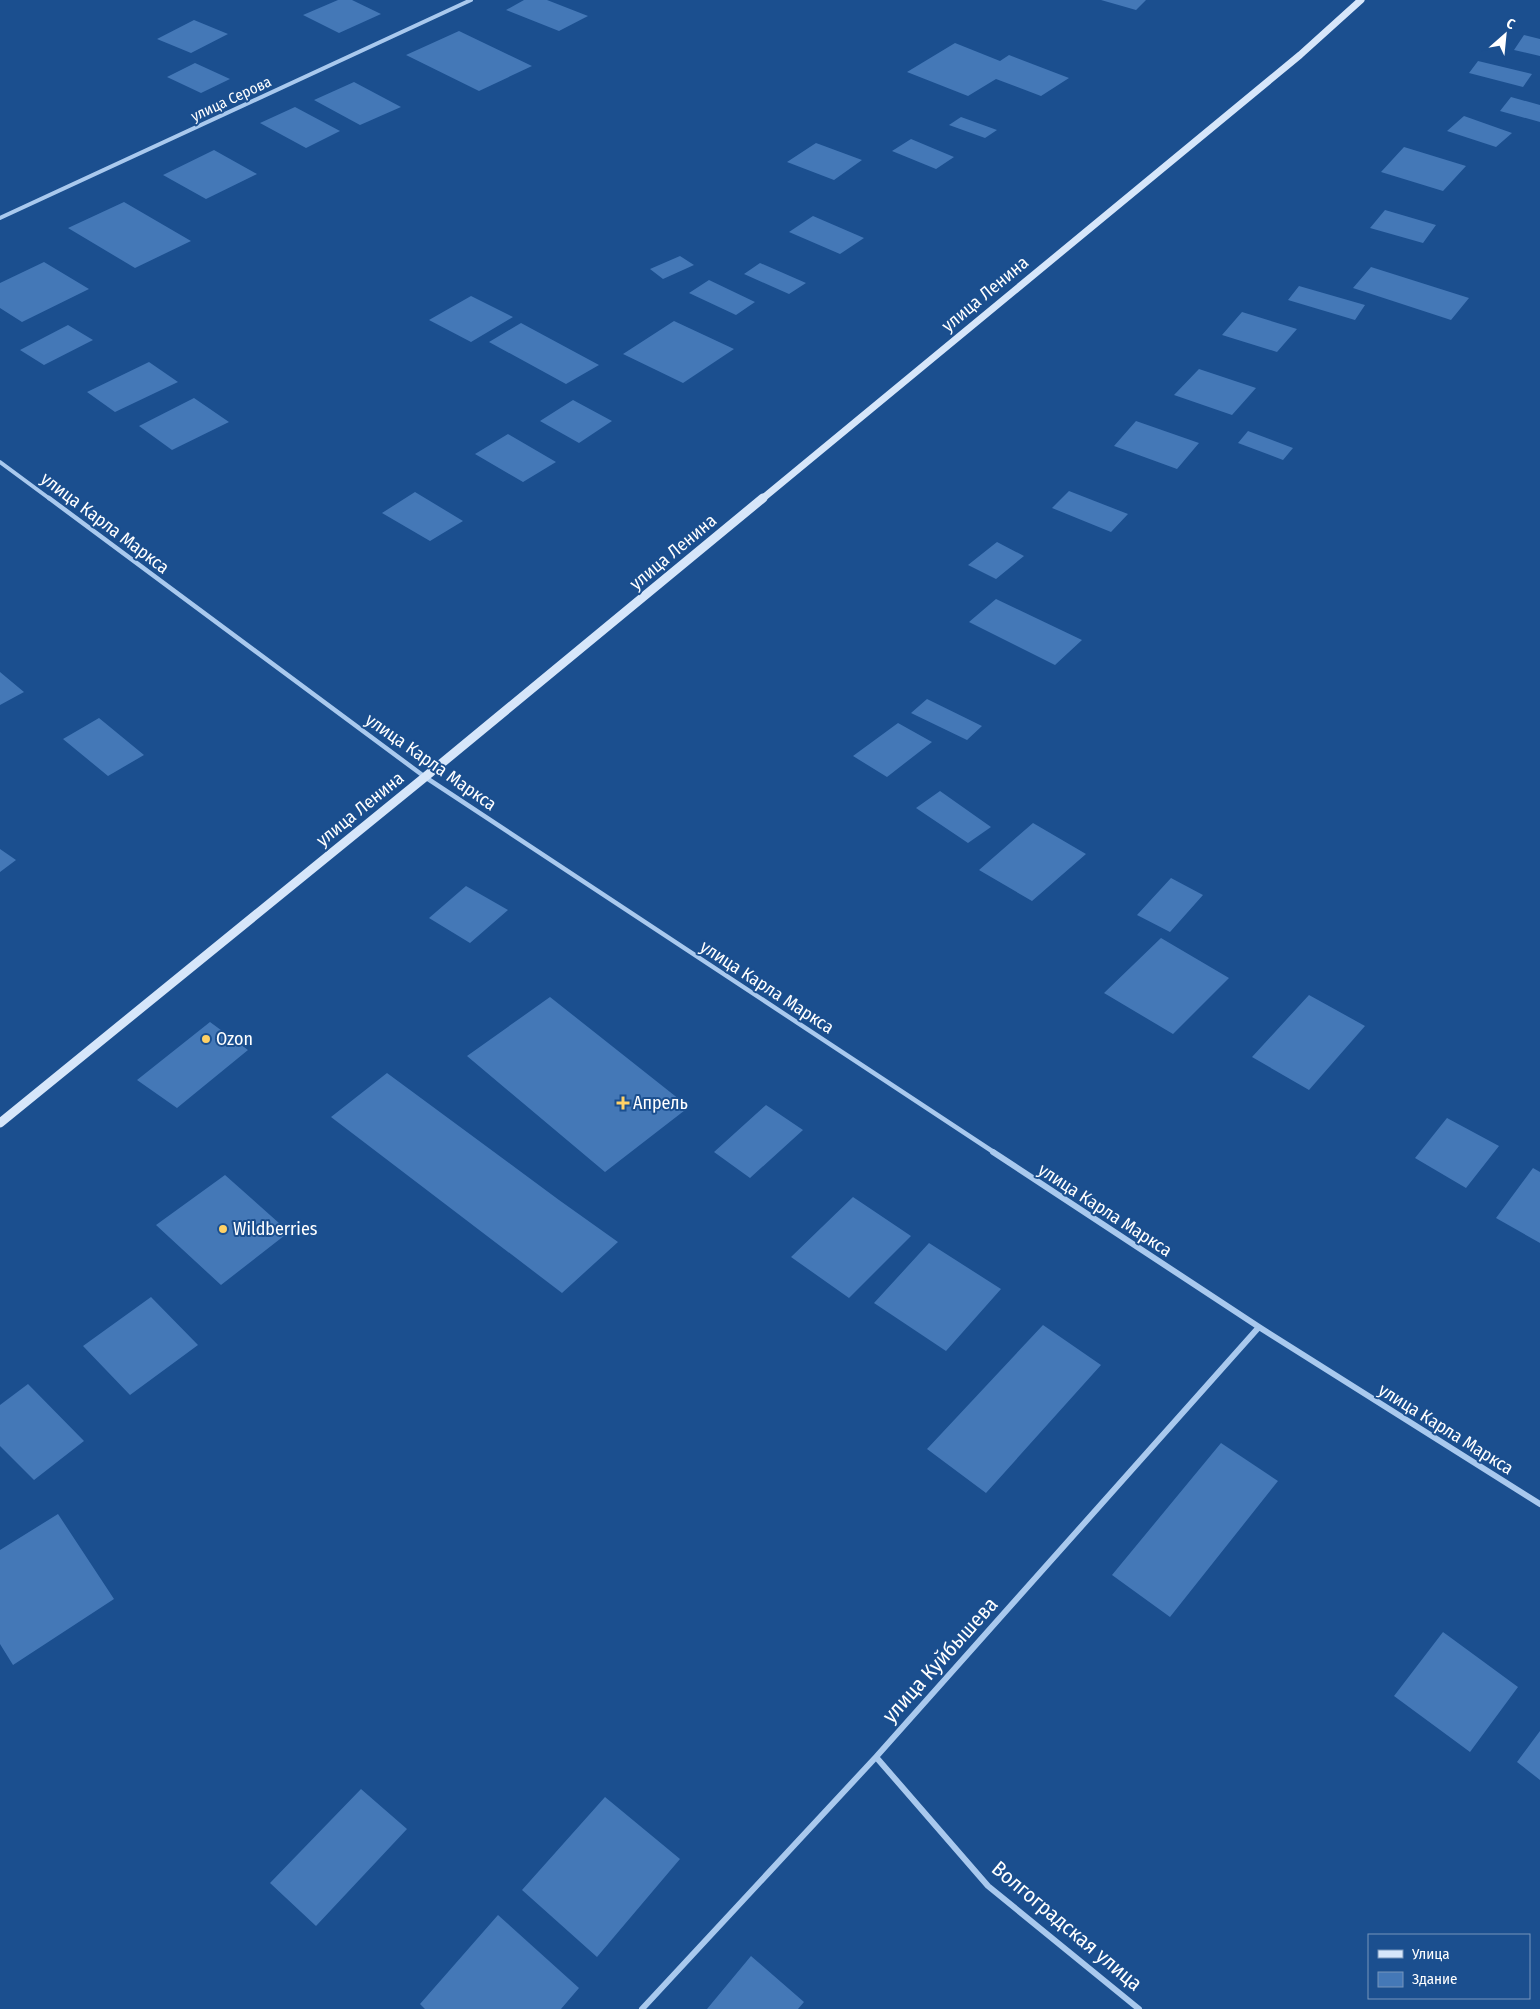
<svg xmlns="http://www.w3.org/2000/svg" width="1540" height="2009" viewBox="0 0 1540 2009" font-family="'Fira Sans Condensed',sans-serif">
<style>
.building{fill:#4478b7}
.lines{fill:none;stroke-linecap:round;stroke-linejoin:round}
.street-far2{stroke:#a9c9ee;stroke-width:4}
.street-far1{stroke:#a9c9ee;stroke-width:4.5}
.street{stroke:#a9c9ee;stroke-width:6}
.secondary-far1{stroke:#d6e6fa;stroke-width:7}
.secondary{stroke:#d6e6fa;stroke-width:9}
.poi-dot{fill:#ffd166;stroke:#1b4f8f;stroke-width:2}
.labels{text-anchor:middle;stroke-width:4;stroke-linejoin:round;paint-order:stroke}
.far-street-label{font-size:15px;fill:#fff;stroke:#1b4f8f}
.street-label{font-size:18px;fill:#fff;stroke:#1b4f8f}
.poi-label{font-size:18px;fill:#fff;stroke:#1b4f8f;text-anchor:start}
.near-street-label{font-size:21px;fill:#fff;stroke:#1b4f8f}
</style>
<rect width="100%" height="100%" fill="#1b4f8f"/>
<!-- building -->
<path class="building" d="M338 0H352L381 14 339 33 303 15Z
M524 0H547L588 16 559 31 506 10Z
M1101 0H1146L1136 10Z
M194 20 228 34 191 53 157 39Z
M459 31 532 66 479 91 406 55Z
M1524 35 1540 39V56L1514 50Z
M955 43 1000 61 1009 55 1069 78 1041 96 996 79 968 96 907 72Z
M1478 61 1532 74 1523 87 1469 73Z
M195 63 230 79 201 93 167 77Z
M354 82 401 107 360 125 314 100Z
M1511 97 1540 105V122L1500 111Z
M295 107 340 131 306 148 260 123Z
M1464 116 1512 133 1496 147 1447 131Z
M961 117 997 130 985 138 949 125Z
M911 139 954 157 936 169 892 151Z
M816 143 862 160 834 180 787 162Z
M1404 147 1466 166 1443 191 1381 172Z
M214 150 257 174 206 199 163 175Z
M124 202 191 241 135 268 68 228Z
M1385 210 1436 225 1423 243 1370 228Z
M813 216 864 238 840 254 789 232Z
M680 256 694 265 663 279 650 269Z
M44 262 89 289 22 322 0 308V283Z
M760 263 806 283 789 294 744 274Z
M1371 267 1469 298 1451 320 1353 288Z
M709 280 755 302 736 315 689 293Z
M1299 286 1365 305 1355 320 1288 300Z
M471 296 513 317 471 342 429 320Z
M1242 312 1297 329 1277 352 1222 335Z
M674 321 734 349 683 383 623 354Z
M521 323 599 365 566 384 489 342Z
M68 325 93 340 44 365 20 350Z
M149 362 178 382 115 412 87 392Z
M1199 369 1256 388 1232 415 1174 395Z
M194 398 229 422 172 450 139 426Z
M573 400 612 421 579 443 540 421Z
M1136 421 1199 443 1177 469 1114 446Z
M1248 431 1293 448 1283 460 1238 443Z
M508 434 556 462 523 482 475 454Z
M1069 491 1128 514 1111 532 1052 508Z
M415 492 463 521 430 541 382 513Z
M997 542 1024 556 996 579 968 565Z
M996 599 1082 640 1055 665 969 622Z
M0 672 24 692 0 705Z
M927 699 982 726 967 740 911 713Z
M99 718 144 755 108 776 63 739Z
M898 723 932 742 887 777 853 756Z
M940 791 991 827 968 843 916 808Z
M1033 823 1086 854 1032 901 979 870Z
M0 849 16 860 0 872Z
M1171 878 1203 895 1170 932 1137 915Z
M466 886 508 910 470 943 429 918Z
M1161 938 1229 978 1173 1034 1104 993Z
M1309 995 1365 1026 1309 1090 1252 1057Z
M550 997 689 1107 605 1172 467 1056Z
M210 1022 248 1050 177 1108 137 1080Z
M387 1073 559 1200 618 1242 562 1293 331 1117Z
M766 1105 803 1130 750 1178 714 1152Z
M1447 1118 1499 1146 1466 1188 1415 1158Z
M1533 1168 1540 1172V1243L1496 1218Z
M225 1175 289 1232 221 1285 156 1225Z
M853 1197 911 1236 849 1298 791 1257Z
M929 1243 1001 1289 946 1351 874 1303Z
M151 1297 198 1345 130 1395 83 1346Z
M1043 1325 1101 1365 986 1493 927 1449Z
M28 1384 84 1441 34 1480 0 1446V1405Z
M1221 1443 1278 1481 1170 1617 1112 1575Z
M58 1514 114 1599 13 1665 0 1644V1550Z
M1443 1632 1518 1687 1470 1752 1394 1696Z
M1540 1731V1780L1517 1762Z
M361 1789 407 1829 316 1926 270 1883Z
M605 1797 680 1859 597 1957 522 1890Z
M498 1915 579 1988 561 2009H425L420 2004Z
M751 1956 804 2002 798 2009H707Z"/>
<g class="lines">
<!-- street-far2 -->
<path class="street-far2" d="M0 218 471 0
M0 462 50 499"/>
<!-- street-far1 -->
<path class="street-far1" d="M49 498 425 777 995 1153"/>
<!-- street -->
<path class="street" d="M993 1152 1259 1327 1540 1504
M876 1757 988 1886 1139 2009
M642 2009 876 1757 1259 1327"/>
<!-- secondary-far1 -->
<path class="secondary-far1" d="M762 499 1300 55 1361 0"/>
<!-- secondary -->
<path class="secondary" d="M0 1123 425 777 763 498"/>
</g>
<!-- markers -->
<g class="poi-dot">
<circle cx="206" cy="1039" r="5"/>
<path d="M620.5 1095.5h5v5h5v5h-5v5h-5v-5h-5v-5h5z"/>
<circle cx="223" cy="1229" r="5"/>
</g>
<g class="labels">
<!-- far-street labels -->
<g class="far-street-label">
<text transform="translate(231 99) rotate(-25)" y="5">улица Серова</text>
</g>
<!-- street labels -->
<g class="street-label">
<text transform="translate(985 294) rotate(-40)" y="6">улица Ленина</text>
<text transform="translate(105 523) rotate(37)" y="6">улица Карла Маркса</text>
<text transform="translate(673 552) rotate(-40)" y="6">улица Ленина</text>
<text transform="translate(431 762) rotate(35)" y="6">улица Карла Маркса</text>
<text transform="translate(360 809) rotate(-39)" y="6">улица Ленина</text>
<text transform="translate(767 987) rotate(33)" y="6">улица Карла Маркса</text>
<text transform="translate(1105 1210) rotate(33)" y="6">улица Карла Маркса</text>
<text transform="translate(1446 1429) rotate(32)" y="6">улица Карла Маркса</text>
</g>
<!-- poi labels -->
<g class="poi-label">
<text x="216" y="1045">Ozon</text>
<text x="633" y="1109">Апрель</text>
<text x="233" y="1235">Wildberries</text>
</g>
<!-- near-street labels -->
<g class="near-street-label">
<text transform="translate(940 1660) rotate(-48)" y="7">улица Куйбышева</text>
<text transform="translate(1067 1926) rotate(40)" y="7">Волгоградская улица</text>
</g>
</g>
<!-- legend -->
<rect x="1368" y="1934" width="162" height="65" fill="#1b4f8f" stroke="#7695bc"/>
<rect x="1378" y="1950" width="25" height="8" fill="#d6e6fa" stroke="#7695bc"/>
<text x="1412" y="1959" font-size="15" fill="#ffffff">Улица</text>
<rect x="1378" y="1972" width="25" height="15" fill="#4478b7" stroke="#7695bc"/>
<text x="1412" y="1984" font-size="15" fill="#ffffff">Здание</text>
<!-- north arrow -->
<g transform="translate(1505 35) rotate(27)" stroke="#1b4f8f" stroke-width="4" paint-order="stroke">
<path d="M0-4L9 19L0 12L-9 19Z" fill="#ffffff"/>
<text y="-8" font-size="14" font-weight="bold" text-anchor="middle" fill="#ffffff">С</text>
</g>
</svg>
